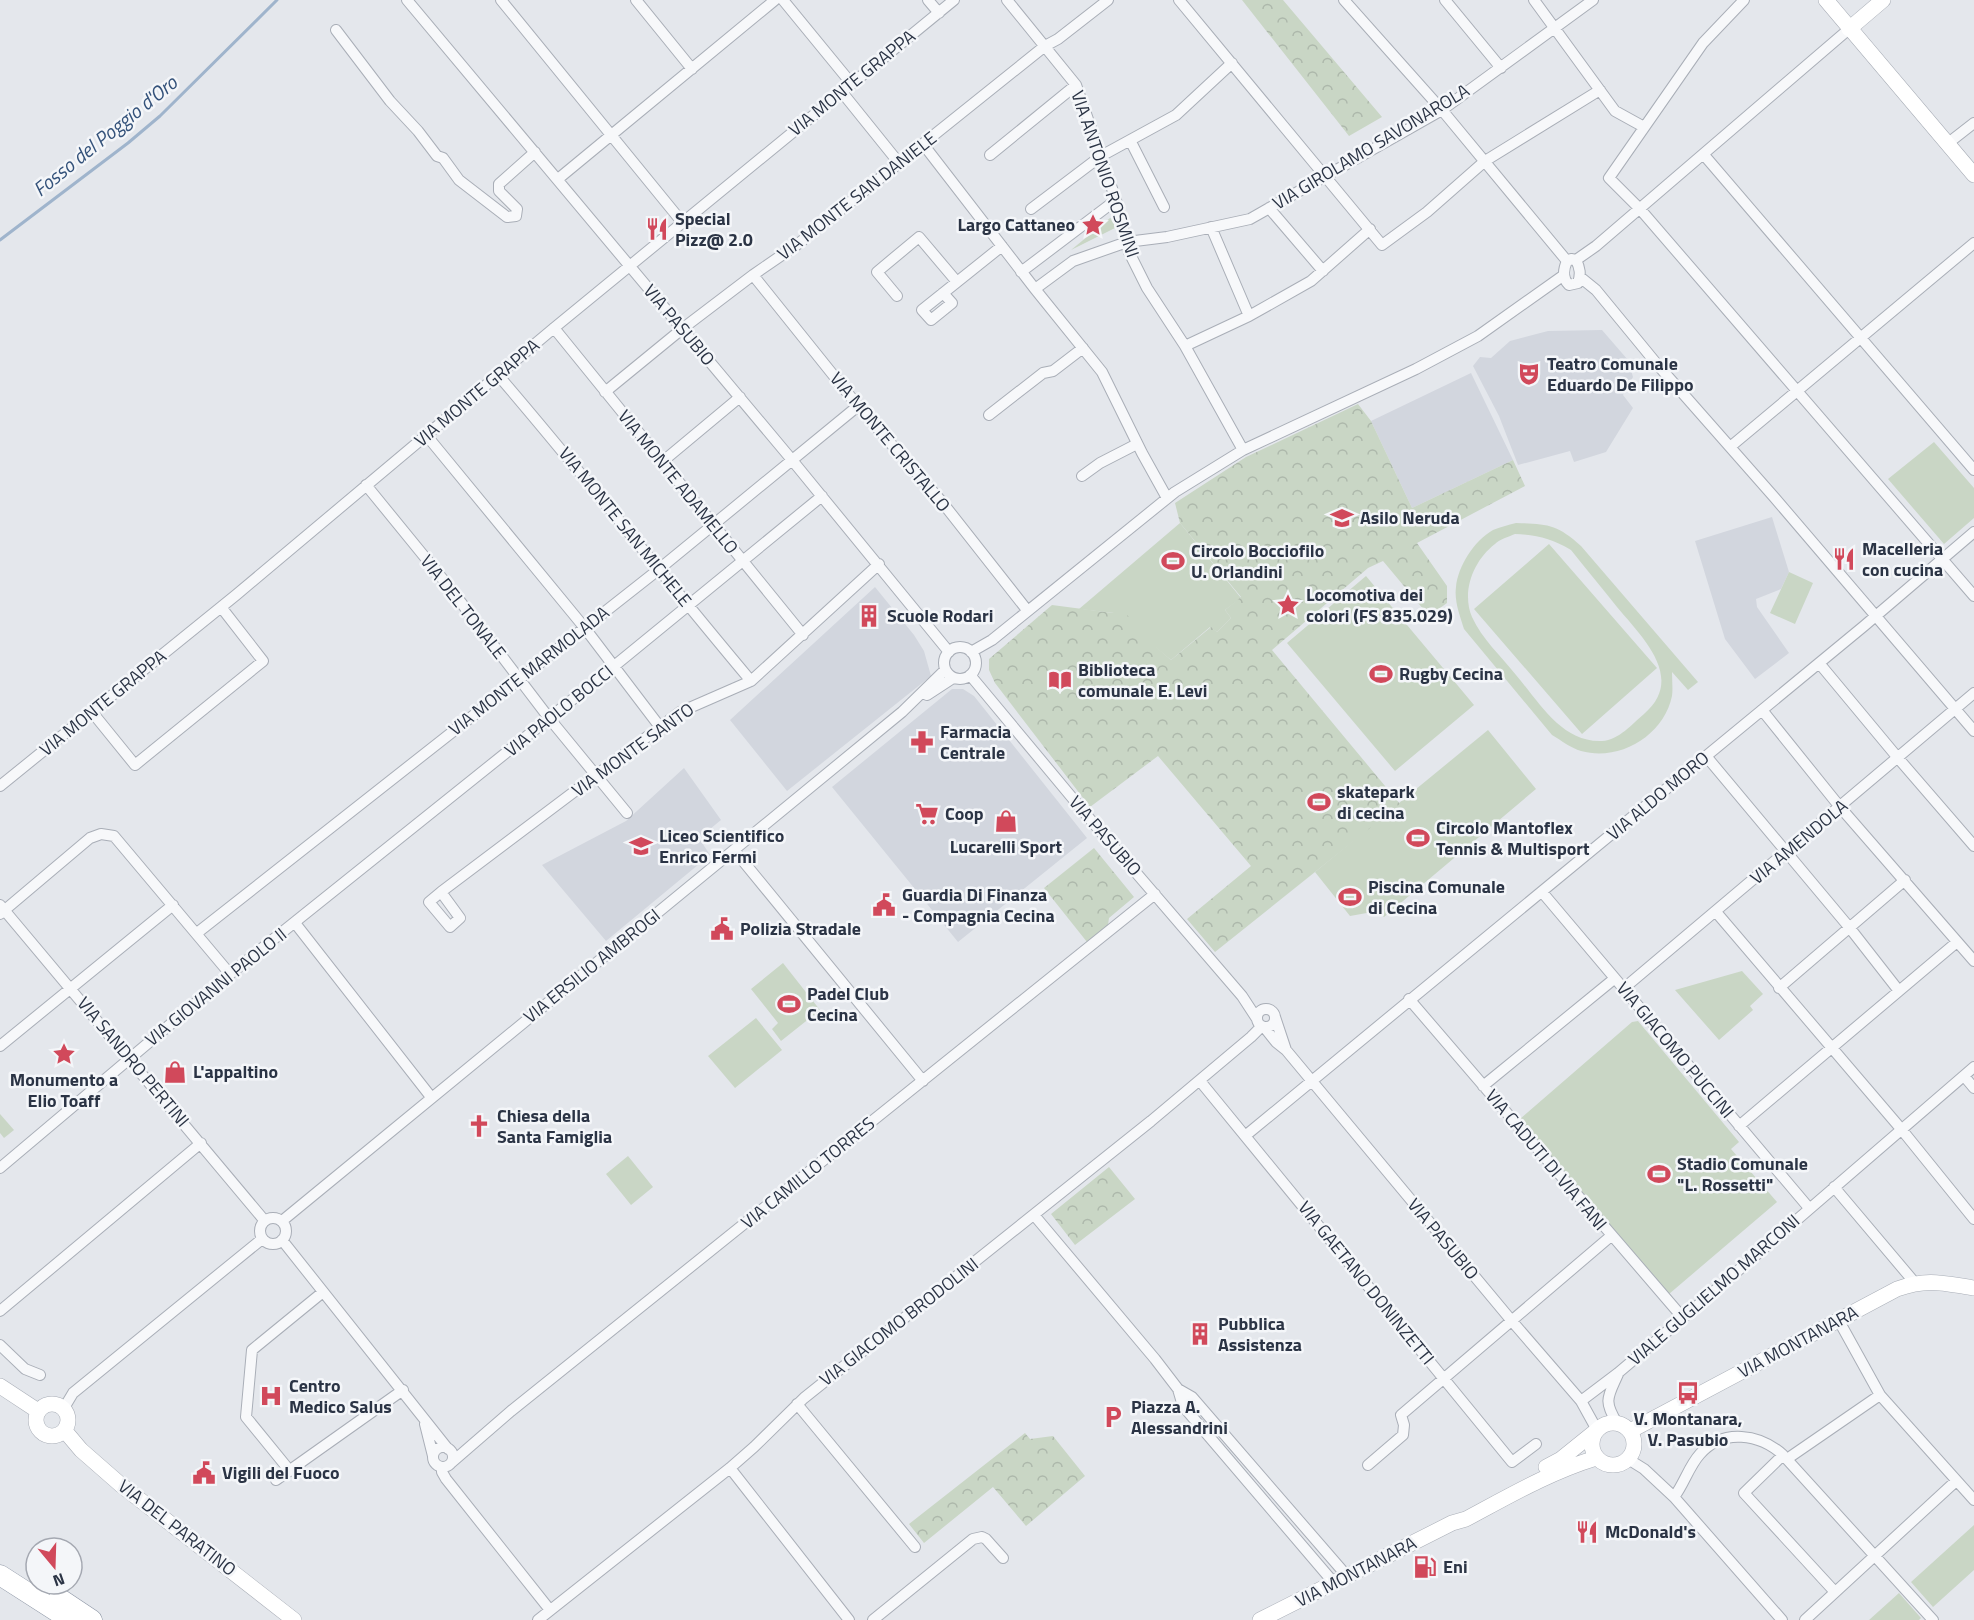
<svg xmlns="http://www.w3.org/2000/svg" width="1974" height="1620" viewBox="0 0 1974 1620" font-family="'Titillium Web',sans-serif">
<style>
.built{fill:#d2d6de}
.grass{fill:#c9d6c5;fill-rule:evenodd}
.park{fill:url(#park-crowns)}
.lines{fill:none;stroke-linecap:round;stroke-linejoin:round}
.stream{stroke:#9fb4cc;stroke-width:3}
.street-casing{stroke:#a9aeb7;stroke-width:12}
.secondary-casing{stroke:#a9aeb7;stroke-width:16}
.highway-casing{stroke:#8b94a3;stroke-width:21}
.street{stroke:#f7f8fa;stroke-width:10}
.secondary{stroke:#fff;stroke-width:15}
.highway{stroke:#fff;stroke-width:20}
.labels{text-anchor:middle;stroke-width:5;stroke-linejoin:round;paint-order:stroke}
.street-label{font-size:18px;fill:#2b3445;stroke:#f4f6f9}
.poi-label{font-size:18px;font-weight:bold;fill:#2b3445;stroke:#f4f6f9;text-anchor:start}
.water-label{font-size:20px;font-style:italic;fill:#34527a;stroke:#f4f6f9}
</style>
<defs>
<pattern id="park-crowns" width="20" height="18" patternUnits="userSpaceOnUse" patternTransform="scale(1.5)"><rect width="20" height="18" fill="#c9d6c5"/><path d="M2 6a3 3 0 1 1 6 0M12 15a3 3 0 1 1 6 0" fill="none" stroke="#adb8ab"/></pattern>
</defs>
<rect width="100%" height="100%" fill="#e4e7ec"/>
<!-- built -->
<path class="built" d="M1602 330 1628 360 1633 377 1623 395 1633 408 1606 452 1574 462 1570 451 1518 465 1499 416 1473 366 1480 357 1491 358 1510 341 1548 331Z
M1471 373 1513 460 1412 508 1371 421Z
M1772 517 1789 572 1781 589 1756 599 1757 607 1789 653 1755 679 1725 639 1695 541Z
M875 587 914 635 924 651 931 676 787 791 730 720Z
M952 689H963L974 696 1087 838 958 942 832 787Z
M684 768 721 820 699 838 710 855 606 941 542 865 626 821Z"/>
<!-- grass -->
<path class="grass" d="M1110 218 1113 219 1115 228 1071 250Z
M1934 442 1974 488V518L1944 544 1888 479Z
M1180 523 1241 598 1225 610 1231 618 1217 632 1210 627 1171 660 1114 613 1079 609Z
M1516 523C1547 524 1557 524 1581 546L1698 682 1688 690 1672 672C1672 680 1673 689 1672 696 1664 735 1620 762 1581 751 1571 748 1562 741 1552 735L1464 629C1460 616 1454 601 1456 587 1458 566 1474 541 1493 530 1500 527 1508 525 1516 523ZM1515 534C1537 535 1552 539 1571 550 1586 569 1602 588 1617 607 1642 637 1686 678 1644 714 1632 724 1619 740 1602 741 1562 743 1539 702 1516 675 1501 656 1482 639 1472 617 1461 591 1474 560 1495 544 1500 539 1508 537 1515 534Z
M1549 544 1657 668 1582 734 1474 609Z
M1789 572 1813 583 1795 624 1770 613Z
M1366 576 1474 705 1395 771 1287 643Z
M1488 730 1536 789 1384 917 1378 911 1350 916 1315 872Z
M783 963 820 1010 781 1041 772 1029 778 1023 751 989Z
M1742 971 1763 994 1750 1006 1753 1010 1719 1040 1675 990Z
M756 1018 782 1050 735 1088 708 1056Z
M1638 1021 1739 1142 1731 1149 1777 1202 1669 1294 1520 1119 1632 1022Z
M0 1114 14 1130 4 1138 0 1133Z
M628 1156 653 1187 631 1205 606 1174Z
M1974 1525V1570L1933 1607 1911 1582Z
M1899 1593 1921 1618 1919 1620H1869Z"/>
<!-- park -->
<path class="park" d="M1242 0H1283L1382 117 1349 136Z
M1358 404 1371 421 1412 508 1513 460 1525 486 1417 543 1447 586V603L1429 616 1383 561 1368 568 1272 650 1400 804 1215 952 1187 919 1251 866 1158 756 1090 807 995 683 989 670V659L1052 605 1113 613 1121 608 1155 646 1171 660 1211 627 1217 632 1231 618 1225 610 1241 597 1180 523 1175 503 1246 457Z
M1094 848 1134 897 1109 918 1108 925 1087 942 1044 888Z
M1109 1167 1135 1199 1075 1245 1051 1214Z
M1025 1433 1030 1439 1053 1436 1085 1476 1026 1526 993 1487 924 1543 909 1524Z"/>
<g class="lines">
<!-- stream -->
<path class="stream" d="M0 240 128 143 160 116 277 0"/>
<!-- street casing -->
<g class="street-casing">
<path id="street" d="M407 0 792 460 949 652
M501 0 682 222
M636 0 692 69
M783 0 851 83
M928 0 939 13
M1007 0 1076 85 1116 200 1129 252 1147 288 1185 346 1243 450
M1179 0 1382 245 1427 212 1485 161 1600 90
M1344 0 1442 110 1567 261
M1445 0 1501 68
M1534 0 1615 111 1644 127
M1744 0 1703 43 1609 178 1640 209 1974 596
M336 30 390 101 418 131 437 156 443 158 459 180 507 217 516 216 517 209 499 191V184L535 152
M841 91 899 163
M1130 140 1164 207
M923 144 1035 289 1102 372 1142 453 1167 498
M1947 144 1974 123
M990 155 1076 85
M1704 155 1974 470
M558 179 775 0
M1269 208 1323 271
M1031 209 1101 156 1176 115 1232 63
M1211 227 1249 316
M1571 259 1576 260C1580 268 1581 274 1578 283L1569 285C1562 278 1563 270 1567 261Z
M1576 260 1596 246 1849 29
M1021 272 1116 200
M753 275 858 406 942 502 1027 610
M1580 277 1596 290 1656 363 1774 497 1974 731
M1035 289 1073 261 1127 242 1167 237 1250 219 1442 110 1593 0
M943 293 952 303 931 320 922 310 1002 246
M897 296 877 272 919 237 957 282
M554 328 803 635
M1185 346 1249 316 1311 281 1370 229
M498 375C584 475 666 580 751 681
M605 392 682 329 753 275 798 244 1045 46 1058 39 1108 0
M989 415 1043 373 1053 371 1083 348
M427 436 584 627 660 727
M1730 447 1974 243
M662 462 740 397
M1082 476 1100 463 1137 444
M366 485 450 588 549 718 627 813
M944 663a16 16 0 1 1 32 0a16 16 0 1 1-32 0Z
M971 652 992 640 1175 492 1243 450 1416 369 1478 336 1564 275
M1819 663 1898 758 1974 846
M970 675 1089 818 1242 996 1257 1019
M927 695 953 678
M1762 710 1840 807 1974 961
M92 712 135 765 263 661 221 607
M1706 756 1849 927 1899 991
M0 786 236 595 554 328 954 0
M734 850 923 1081
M441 892 460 918 450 927 429 902 441 892 680 712 751 681 879 564
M1542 892 1809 1208
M0 905 264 1220
M1716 912 1902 1130 1974 1219
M0 914 90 838 101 834 114 836 230 974
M295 923 431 1097
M197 933 658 570 858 406
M1779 988 1905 880
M1623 989 1974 693
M1409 999 1683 1318
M1257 1018a9 9 0 1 1 18 0a9 9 0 1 1-18 0Z
M1275 1017 1286 1050
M1264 1027 1276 1042 1286 1050 1511 1320 1581 1401 1597 1430
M0 1046 173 905
M1964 1076 1974 1088
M1200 1081 1512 1462 1536 1444
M1483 1086 1614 979
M1739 1126 1957 942
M1245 1136 1864 626 1974 532
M0 1168 230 974 613 667 822 496
M1834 1187 1915 1283
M1034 1215 1155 1359 1178 1389 1183 1406 1334 1583
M260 1231a13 13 0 1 1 26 0a13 13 0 1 1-26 0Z
M282 1221 902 712 945 670
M282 1240 448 1449
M0 1311 201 1143
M1839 1321 1880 1395 1974 1500
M0 1345 25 1369 40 1375
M1178 1389 1192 1397 1347 1576
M1581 1401 1618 1373 1683 1318 1974 1067
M797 1404 915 1547
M64 1408 73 1393 262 1239
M1617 1423C1603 1400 1608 1397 1618 1374
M425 1424 433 1456
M433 1457a10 10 0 1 1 20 0a10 10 0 1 1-20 0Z
M1783 1455 1744 1493 1835 1592
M1628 1459 1644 1469 1674 1497 1782 1620
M1787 1459 1880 1395
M451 1463 511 1411 1155 894
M1368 1465 1403 1435 1404 1425 1401 1415 1611 1236
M442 1467V1472L446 1479 550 1610
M730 1468 849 1620
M290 1471 246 1417 252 1350 323 1292
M276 1480 403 1390
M1674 1497C1684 1484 1689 1466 1700 1454 1723 1428 1760 1434 1783 1455L1933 1620
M538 1620 730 1468 754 1447 804 1398 1151 1121 1251 1037 1262 1026
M873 1620 973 1539 982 1537 986 1539 1003 1558
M1805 1620 1956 1481"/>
</g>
<!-- secondary casing -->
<g class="secondary-casing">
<path id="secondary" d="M1826 0 1974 175
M1849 29 1883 0
M0 1386 38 1411
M36 1420a16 16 0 1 1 32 0a16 16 0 1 1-32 0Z
M1592 1444a21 21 0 1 1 42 0a21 21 0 1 1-42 0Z
M65 1431 81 1450 121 1485 294 1620
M1630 1431 1897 1289C1928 1278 1942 1283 1974 1288
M1546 1467 1561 1459 1597 1430
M1260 1620 1452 1523 1466 1519C1509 1496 1550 1472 1596 1458"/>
</g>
<!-- highway casing -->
<g class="highway-casing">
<path id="highway" d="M0 1575 70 1620
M59 1598 92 1620"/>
</g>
<!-- street -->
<use href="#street" class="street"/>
<!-- secondary -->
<use href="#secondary" class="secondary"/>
<!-- highway -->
<use href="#highway" class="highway"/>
</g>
<!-- icons -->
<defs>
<g id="sight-bare" transform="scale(1.8)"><path d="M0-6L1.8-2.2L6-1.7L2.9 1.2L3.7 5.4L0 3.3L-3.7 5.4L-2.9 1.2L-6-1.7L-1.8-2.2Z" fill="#d1495b" stroke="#f4f6f9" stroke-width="2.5" paint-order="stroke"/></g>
<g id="restaurant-bare" transform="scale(1.8)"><path d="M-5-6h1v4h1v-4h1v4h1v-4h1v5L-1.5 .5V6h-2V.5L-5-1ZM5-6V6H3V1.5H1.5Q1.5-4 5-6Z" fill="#d1495b" stroke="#f4f6f9" stroke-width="2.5" paint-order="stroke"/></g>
<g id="theatre-bare" transform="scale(1.8)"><path d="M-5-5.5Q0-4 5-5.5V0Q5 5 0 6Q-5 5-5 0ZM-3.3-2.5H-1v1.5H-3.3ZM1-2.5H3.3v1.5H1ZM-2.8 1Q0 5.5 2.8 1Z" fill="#d1495b" stroke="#f4f6f9" stroke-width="2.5" paint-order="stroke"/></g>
<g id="school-bare" transform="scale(1.8)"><path d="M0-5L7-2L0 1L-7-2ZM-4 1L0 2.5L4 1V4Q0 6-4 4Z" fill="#d1495b" stroke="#f4f6f9" stroke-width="2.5" paint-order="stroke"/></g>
<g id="stadium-bare" transform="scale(1.8)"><path d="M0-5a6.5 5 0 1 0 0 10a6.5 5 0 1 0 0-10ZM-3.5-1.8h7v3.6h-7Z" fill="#d1495b" stroke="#f4f6f9" stroke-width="2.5" paint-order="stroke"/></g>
<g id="building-bare" transform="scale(1.8)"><path d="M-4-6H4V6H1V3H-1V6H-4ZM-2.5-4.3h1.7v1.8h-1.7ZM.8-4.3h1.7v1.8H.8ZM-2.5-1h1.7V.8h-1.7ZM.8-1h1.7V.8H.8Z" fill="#d1495b" stroke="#f4f6f9" stroke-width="2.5" paint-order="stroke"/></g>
<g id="library-bare" transform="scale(1.8)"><path d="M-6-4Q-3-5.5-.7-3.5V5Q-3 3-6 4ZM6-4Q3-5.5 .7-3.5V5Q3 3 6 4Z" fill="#d1495b" stroke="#f4f6f9" stroke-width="2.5" paint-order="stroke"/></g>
<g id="pharmacy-bare" transform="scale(1.8)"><path d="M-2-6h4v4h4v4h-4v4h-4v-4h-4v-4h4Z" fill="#d1495b" stroke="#f4f6f9" stroke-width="2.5" paint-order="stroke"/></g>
<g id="supermarket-bare" transform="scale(1.8)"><path d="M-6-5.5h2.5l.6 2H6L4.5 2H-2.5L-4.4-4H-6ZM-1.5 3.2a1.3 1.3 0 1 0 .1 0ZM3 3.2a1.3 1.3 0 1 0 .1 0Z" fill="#d1495b" stroke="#f4f6f9" stroke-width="2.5" paint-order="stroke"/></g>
<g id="shop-bare" transform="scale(1.8)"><path d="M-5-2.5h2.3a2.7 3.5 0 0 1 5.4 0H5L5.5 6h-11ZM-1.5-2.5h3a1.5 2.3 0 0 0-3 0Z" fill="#d1495b" stroke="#f4f6f9" stroke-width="2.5" paint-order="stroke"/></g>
<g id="civic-bare" transform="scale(1.8)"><path d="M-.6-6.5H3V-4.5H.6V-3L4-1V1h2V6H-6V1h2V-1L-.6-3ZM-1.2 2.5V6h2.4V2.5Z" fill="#d1495b" stroke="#f4f6f9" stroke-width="2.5" paint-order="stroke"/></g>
<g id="church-bare" transform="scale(1.8)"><path d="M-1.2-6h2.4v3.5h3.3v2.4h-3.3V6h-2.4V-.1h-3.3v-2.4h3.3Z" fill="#d1495b" stroke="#f4f6f9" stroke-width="2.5" paint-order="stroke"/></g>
<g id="bus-bare" transform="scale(1.8)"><path d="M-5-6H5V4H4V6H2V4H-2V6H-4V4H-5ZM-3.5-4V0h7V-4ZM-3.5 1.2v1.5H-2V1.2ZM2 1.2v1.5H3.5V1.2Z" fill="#d1495b" stroke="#f4f6f9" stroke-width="2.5" paint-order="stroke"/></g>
<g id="hospital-bare" transform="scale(1.8)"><path d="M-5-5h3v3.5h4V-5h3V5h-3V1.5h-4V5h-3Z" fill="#d1495b" stroke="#f4f6f9" stroke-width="2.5" paint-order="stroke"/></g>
<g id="parking-bare" transform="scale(1.8)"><path d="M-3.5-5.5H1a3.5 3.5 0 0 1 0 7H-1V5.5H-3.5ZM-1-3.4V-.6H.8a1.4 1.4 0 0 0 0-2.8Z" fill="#d1495b" stroke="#f4f6f9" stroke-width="2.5" paint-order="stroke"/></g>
<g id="fuel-bare" transform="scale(1.8)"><path d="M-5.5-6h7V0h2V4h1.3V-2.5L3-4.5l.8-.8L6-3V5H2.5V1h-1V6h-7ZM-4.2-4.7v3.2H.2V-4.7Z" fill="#d1495b" stroke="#f4f6f9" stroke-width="2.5" paint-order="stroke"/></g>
</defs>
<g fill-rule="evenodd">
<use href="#sight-bare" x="1093" y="225"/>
<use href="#restaurant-bare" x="657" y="229"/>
<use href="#theatre-bare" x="1529" y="374"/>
<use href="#school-bare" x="1342" y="518"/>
<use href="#restaurant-bare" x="1844" y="559"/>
<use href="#stadium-bare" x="1173" y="561"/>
<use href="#sight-bare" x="1288" y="605"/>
<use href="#building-bare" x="869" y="616"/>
<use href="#stadium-bare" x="1381" y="674"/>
<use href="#library-bare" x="1060" y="680"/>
<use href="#pharmacy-bare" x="922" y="742"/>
<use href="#stadium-bare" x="1319" y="802"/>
<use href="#supermarket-bare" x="927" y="814"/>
<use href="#shop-bare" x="1006" y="821"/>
<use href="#stadium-bare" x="1418" y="838"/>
<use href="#school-bare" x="641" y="846"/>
<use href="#stadium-bare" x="1350" y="897"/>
<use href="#civic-bare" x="884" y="905"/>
<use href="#civic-bare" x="722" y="929"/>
<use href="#stadium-bare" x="789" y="1004"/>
<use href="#sight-bare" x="64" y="1054"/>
<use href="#shop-bare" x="175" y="1072"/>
<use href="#church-bare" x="479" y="1126"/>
<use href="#stadium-bare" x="1659" y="1174"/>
<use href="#building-bare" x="1200" y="1334"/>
<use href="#bus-bare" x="1688" y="1393"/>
<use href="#hospital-bare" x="271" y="1396"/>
<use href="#parking-bare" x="1113" y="1417"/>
<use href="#civic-bare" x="204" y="1473"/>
<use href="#restaurant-bare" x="1587" y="1532"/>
<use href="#fuel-bare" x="1425" y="1567"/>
</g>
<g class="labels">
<!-- street labels -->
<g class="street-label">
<text transform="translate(852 83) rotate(-39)" y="6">VIA MONTE GRAPPA</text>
<text transform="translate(1371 147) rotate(-31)" y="6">VIA GIROLAMO SAVONAROLA</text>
<text transform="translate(1105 174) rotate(71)" y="6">VIA ANTONIO ROSMINI</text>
<text transform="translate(857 196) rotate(-38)" y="6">VIA MONTE SAN DANIELE</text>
<text transform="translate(679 325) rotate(50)" y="6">VIA PASUBIO</text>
<text transform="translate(477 393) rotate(-40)" y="6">VIA MONTE GRAPPA</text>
<text transform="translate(890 442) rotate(50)" y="6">VIA MONTE CRISTALLO</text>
<text transform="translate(678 482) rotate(51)" y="6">VIA MONTE ADAMELLO</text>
<text transform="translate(625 527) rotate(51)" y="6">VIA MONTE SAN MICHELE</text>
<text transform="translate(463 607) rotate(52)" y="6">VIA DEL TONALE</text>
<text transform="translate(529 671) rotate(-38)" y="6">VIA MONTE MARMOLADA</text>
<text transform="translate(103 703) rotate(-39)" y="6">VIA MONTE GRAPPA</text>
<text transform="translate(559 711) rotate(-39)" y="6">VIA PAOLO BOCCI</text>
<text transform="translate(633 750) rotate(-36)" y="6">VIA MONTE SANTO</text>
<text transform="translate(1658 796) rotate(-40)" y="6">VIA ALDO MORO</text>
<text transform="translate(1105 836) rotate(49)" y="6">VIA PASUBIO</text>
<text transform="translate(1799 842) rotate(-40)" y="6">VIA AMENDOLA</text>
<text transform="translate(592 966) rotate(-39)" y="6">VIA ERSILIO AMBROGI</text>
<text transform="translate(216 987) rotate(-39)" y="6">VIA GIOVANNI PAOLO II</text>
<text transform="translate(1675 1050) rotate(50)" y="6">VIA GIACOMO PUCCINI</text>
<text transform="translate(133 1062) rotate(50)" y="6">VIA SANDRO PERTINI</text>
<text transform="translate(1546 1160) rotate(50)" y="6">VIA CADUTI DI VIA FANI</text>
<text transform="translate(808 1173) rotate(-39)" y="6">VIA CAMILLO TORRES</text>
<text transform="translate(1443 1239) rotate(50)" y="6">VIA PASUBIO</text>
<text transform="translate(1366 1283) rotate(51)" y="6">VIA GAETANO DONINZETTI</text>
<text transform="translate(1714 1290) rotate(-41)" y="6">VIALE GUGLIELMO MARCONI</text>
<text transform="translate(899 1322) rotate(-38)" y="6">VIA GIACOMO BRODOLINI</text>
<text transform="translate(1798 1342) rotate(-28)" y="6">VIA MONTANARA</text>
<text transform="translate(177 1528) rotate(38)" y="6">VIA DEL PARATINO</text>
<text transform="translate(1356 1572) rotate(-27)" y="6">VIA MONTANARA</text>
</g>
<!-- poi labels -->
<g class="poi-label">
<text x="675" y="225">Special<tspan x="675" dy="21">Pizz@ 2.0</tspan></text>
<text x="1075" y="231" text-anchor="end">Largo Cattaneo</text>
<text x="1547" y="370">Teatro Comunale<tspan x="1547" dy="21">Eduardo De Filippo</tspan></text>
<text x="1360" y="524">Asilo Neruda</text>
<text x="1862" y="555">Macelleria<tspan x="1862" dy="21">con cucina</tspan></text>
<text x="1191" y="557">Circolo Bocciofilo<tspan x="1191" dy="21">U. Orlandini</tspan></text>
<text x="1306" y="601">Locomotiva dei<tspan x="1306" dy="21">colori (FS 835.029)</tspan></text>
<text x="887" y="622">Scuole Rodari</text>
<text x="1078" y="676">Biblioteca<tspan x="1078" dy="21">comunale E. Levi</tspan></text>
<text x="1399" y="680">Rugby Cecina</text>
<text x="940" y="738">Farmacia<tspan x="940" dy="21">Centrale</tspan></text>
<text x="1337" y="798">skatepark<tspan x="1337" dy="21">di cecina</tspan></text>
<text x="945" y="820">Coop</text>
<text x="1436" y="834">Circolo Mantoflex<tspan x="1436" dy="21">Tennis &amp; Multisport</tspan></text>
<text x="659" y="842">Liceo Scientifico<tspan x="659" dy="21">Enrico Fermi</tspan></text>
<text x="1006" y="853" text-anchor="middle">Lucarelli Sport</text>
<text x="1368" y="893">Piscina Comunale<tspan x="1368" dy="21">di Cecina</tspan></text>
<text x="902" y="901">Guardia Di Finanza<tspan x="902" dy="21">- Compagnia Cecina</tspan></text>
<text x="740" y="935">Polizia Stradale</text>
<text x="807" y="1000">Padel Club<tspan x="807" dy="21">Cecina</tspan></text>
<text x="193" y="1078">L'appaltino</text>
<text x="64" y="1086" text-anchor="middle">Monumento a<tspan x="64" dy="21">Elio Toaff</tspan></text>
<text x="497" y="1122">Chiesa della<tspan x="497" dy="21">Santa Famiglia</tspan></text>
<text x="1677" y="1170">Stadio Comunale<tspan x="1677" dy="21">"L. Rossetti"</tspan></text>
<text x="1218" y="1330">Pubblica<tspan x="1218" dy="21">Assistenza</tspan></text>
<text x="289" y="1392">Centro<tspan x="289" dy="21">Medico Salus</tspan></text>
<text x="1131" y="1413">Piazza A.<tspan x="1131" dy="21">Alessandrini</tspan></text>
<text x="1688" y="1425" text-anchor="middle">V. Montanara,<tspan x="1688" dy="21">V. Pasubio</tspan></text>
<text x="222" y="1479">Vigili del Fuoco</text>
<text x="1605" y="1538">McDonald's</text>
<text x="1443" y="1573">Eni</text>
</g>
<!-- water labels -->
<g class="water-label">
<text transform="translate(105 136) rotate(-39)" y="7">Fosso del Poggio d'Oro</text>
</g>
</g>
<!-- north arrow -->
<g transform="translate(54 1566) rotate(161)"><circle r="28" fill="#f4f6f9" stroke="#a4a8b1" stroke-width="1.5"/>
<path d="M0-4.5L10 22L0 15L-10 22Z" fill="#d1495b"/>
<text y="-9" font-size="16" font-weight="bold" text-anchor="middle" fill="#2b3445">N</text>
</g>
</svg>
